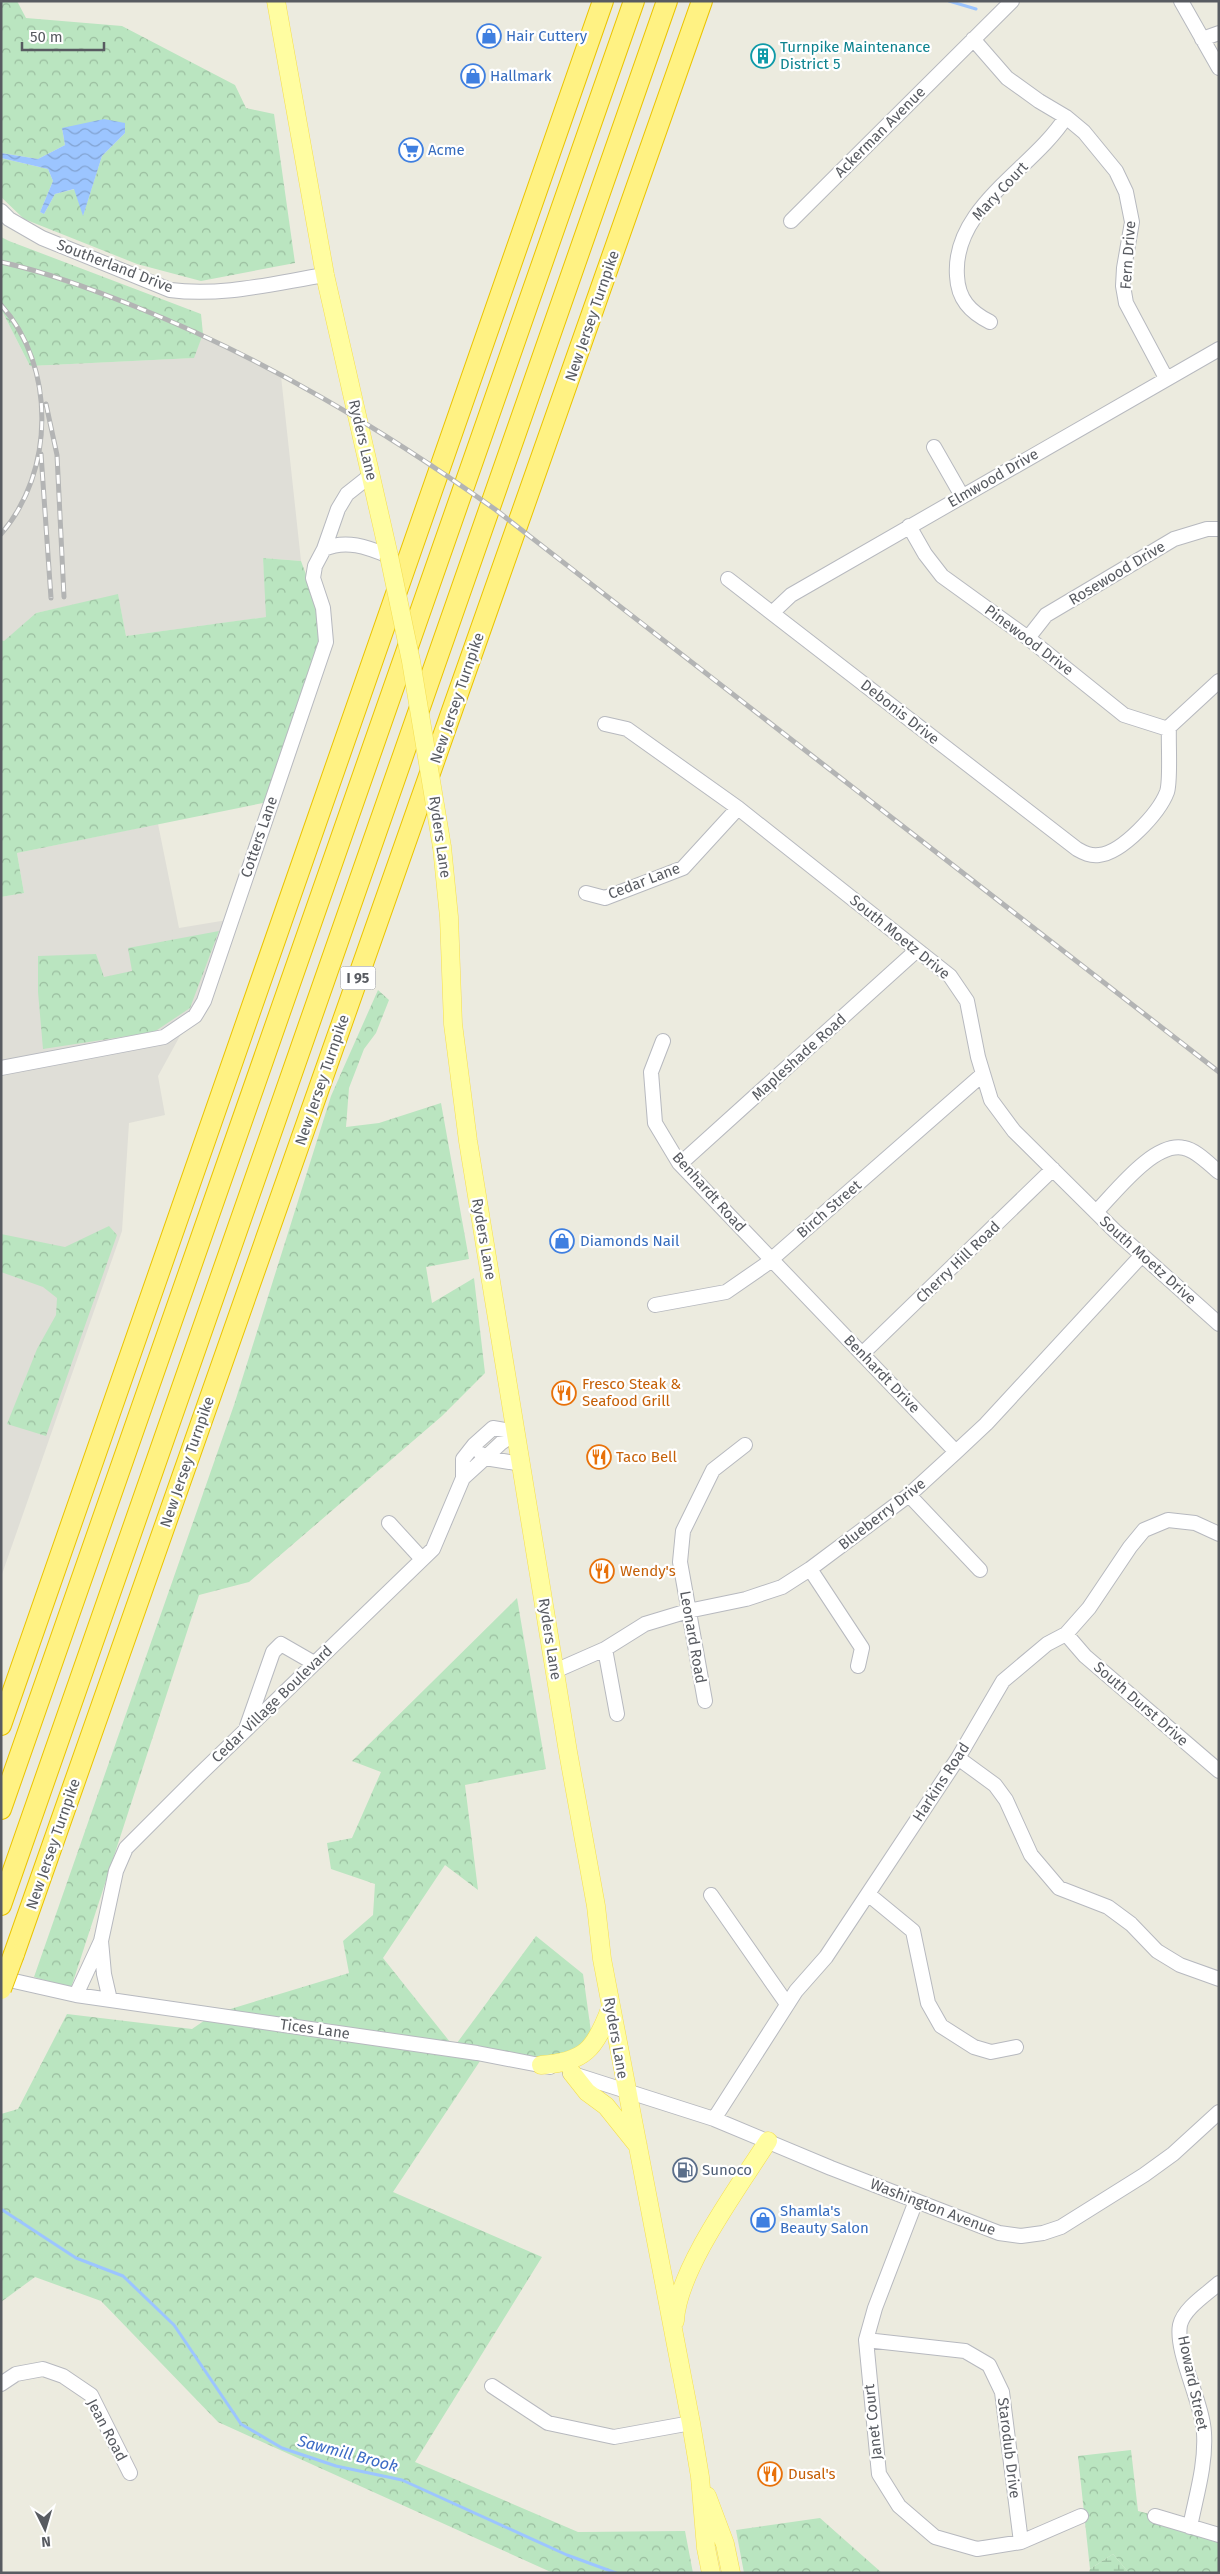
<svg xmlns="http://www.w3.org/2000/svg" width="1220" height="2574" viewBox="0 0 1220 2574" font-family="'Fira Sans',sans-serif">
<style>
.industrial{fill:#dfded7}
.forest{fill:url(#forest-crowns)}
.wetland{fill:url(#wetland-marsh)}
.water{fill:url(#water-waves)}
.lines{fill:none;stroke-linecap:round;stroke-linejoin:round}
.stream{stroke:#9cc5ff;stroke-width:3}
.minor-casing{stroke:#b7b9bf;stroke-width:16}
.major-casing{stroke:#f5de4f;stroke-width:19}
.highway-casing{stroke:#ebc400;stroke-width:22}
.minor{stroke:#fff;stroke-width:14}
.major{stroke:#fffda1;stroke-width:18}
.highway{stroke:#fff283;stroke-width:20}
.rail-casing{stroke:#b3b4b4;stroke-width:5}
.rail{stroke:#fff;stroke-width:3;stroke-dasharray:9;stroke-linecap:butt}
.major-bridge-casing{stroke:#f5de4f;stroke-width:19;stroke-linecap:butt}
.highway-bridge-casing{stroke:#ebc400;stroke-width:22;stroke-linecap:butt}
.major-bridge{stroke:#fffda1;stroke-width:18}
.highway-bridge{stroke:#fff283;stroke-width:20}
.labels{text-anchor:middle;stroke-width:4.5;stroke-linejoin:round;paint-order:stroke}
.shield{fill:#fff;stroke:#8a8c90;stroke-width:1}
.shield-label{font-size:14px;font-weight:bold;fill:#585b61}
.shop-label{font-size:15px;fill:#366cbe;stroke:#fff;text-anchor:start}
.culture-label{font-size:15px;fill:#0d838f;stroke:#fff;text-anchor:start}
.street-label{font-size:15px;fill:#585b61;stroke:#fff}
.food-label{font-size:15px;fill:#c56008;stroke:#fff;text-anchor:start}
.service-label{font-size:15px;fill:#4e5e75;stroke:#fff;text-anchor:start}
.water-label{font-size:16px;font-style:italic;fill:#3c6bc5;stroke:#fff}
</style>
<defs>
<pattern id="forest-crowns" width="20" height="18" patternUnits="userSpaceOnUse" patternTransform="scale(1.25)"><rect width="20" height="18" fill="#bae5c0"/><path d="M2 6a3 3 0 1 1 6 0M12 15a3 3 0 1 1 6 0" fill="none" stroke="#9abd9f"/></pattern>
<pattern id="wetland-marsh" width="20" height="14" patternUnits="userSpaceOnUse" patternTransform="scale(1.25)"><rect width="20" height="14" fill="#bae5c0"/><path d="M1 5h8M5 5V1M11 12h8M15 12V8" fill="none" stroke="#9abd9f"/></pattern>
<pattern id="water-waves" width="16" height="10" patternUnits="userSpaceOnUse" patternTransform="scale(1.25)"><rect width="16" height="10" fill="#9cc5ff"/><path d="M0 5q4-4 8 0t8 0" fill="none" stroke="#82a3d2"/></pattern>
</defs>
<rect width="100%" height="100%" fill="#ecebdf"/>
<!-- industrial -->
<path class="industrial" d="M1 309 30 366 193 358 203 334 281 376 301 561 263 558 267 617 126 636 118 595 36 613 4 642 1 640Z
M158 824 179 928 227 920 198 1003 158 1076 165 1115 129 1123 122 1231 1 1577V897L24 893 17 853Z"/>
<!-- forest -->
<path class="forest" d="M1 1H17L26 18 122 26 235 85 246 108 274 114 295 263 201 281 137 264 24 219 1 197V158L48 169 53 181 40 212 44 214 55 194 75 189 83 215 102 156 125 133 62 128 65 145 38 159 1 153Z
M1 237 9 241 201 314 203 334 194 358 30 366 1 309Z
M263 558 301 561 327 631 268 802 17 853 24 893 1 897V640L4 641 36 613 118 594 126 636 266 617Z
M219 931 190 1008 154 1032 43 1049 38 992V956L96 954 104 977 132 971 128 948Z
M378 990 389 1000 376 1033 364 1049 349 1088 346 1127 379 1123 441 1103 469 1259 426 1267 432 1303 474 1278 485 1373 442 1416 249 1582 199 1595 71 1988 34 1977 234 1405 331 1096Z
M109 1226 117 1235 46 1436 7 1424 37 1349 56 1315 57 1298 43 1287 1 1272V1234L65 1247Z
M517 1598 546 1769 465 1785 478 1890 445 1865 383 1958 454 2047 536 1936 583 1974 592 2039 554 2065 486 2052 393 2192 542 2257 415 2462 578 2532 685 2531 693 2573H553L218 2422 101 2301 35 2277 1 2302V2114L18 2109 67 2014 192 2029 214 2014 349 1973 343 1941 373 1915 375 1884 331 1869 327 1843 352 1838 381 1772 352 1761Z
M1131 2450 1138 2511 1219 2532V2573H1129L1113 2554 1090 2569 1078 2456Z
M820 2518 882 2573H744L736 2530Z"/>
<!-- wetland -->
<path class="wetland" d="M1113 2554 1129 2573H1089L1090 2569Z"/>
<!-- water -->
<path class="water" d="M104 119 125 123V133L102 156 83 216 74 189 55 194 44 214 40 212 53 181 48 169 1 158V153L38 159 65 145 62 128Z"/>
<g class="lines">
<!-- stream -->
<path class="stream" d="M949 1 976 9
M1 2209 76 2258 123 2276 174 2325 241 2424 282 2448 336 2466 402 2480 567 2555 616 2573"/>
<!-- minor casing -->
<g class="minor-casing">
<path id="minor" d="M1181 1 1219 68
M973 39 1007 78 1039 101 1066 117 1084 132 1116 171 1126 192 1132 222 1124 268 1123 286 1126 303 1166 378
M1202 39 1219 33
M1 211 9 219 42 238 170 290C222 297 274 283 325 275
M791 221 1012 1
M990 322C970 312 958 299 957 276 952 207 1033 169 1066 117
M934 447 962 496
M909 526 925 554 942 576 1028 638 1124 715 1168 729
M324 549C346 539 367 547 389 556
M728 579 1077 849C1084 853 1090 856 1099 855 1122 853 1159 813 1167 792 1171 780 1168 741 1169 727L1219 681
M772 613 791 595 1219 349
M1028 638 1046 615 1174 539 1207 529H1219
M605 724 627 729 738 808 950 976 967 1001 978 1057 991 1100 1014 1131 1115 1231 1219 1324
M586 893 605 898 683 868 738 808
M663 1041 651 1072 655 1123 679 1163 956 1452
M1 1068 164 1037 195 1016 204 1001 326 642 323 608 313 578 315 566 324 549 338 509 347 494 371 475
M680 1164 917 950
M1096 1212C1115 1193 1154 1141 1184 1148 1196 1150 1209 1164 1219 1172
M655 1305 726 1292 765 1265 983 1074
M862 1354 1053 1169
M481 1454 485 1458 501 1443 517 1432
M463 1478 485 1458 522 1464
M909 1495 980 1570
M389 1523 422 1559
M810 1569 862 1648 858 1666
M1066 1634 1085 1656 1219 1771
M605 1649 617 1714
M555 1671 605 1649 645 1624 688 1611 746 1599 782 1587 810 1569 909 1495 956 1452 986 1424 1142 1255
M705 1701 680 1562 683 1531 713 1470 745 1445
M247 1726 273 1652 281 1644 314 1663
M958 1758 995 1785 1006 1800 1031 1855 1059 1888 1108 1907 1131 1924 1157 1951 1180 1965 1219 1979
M868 1894 913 1931 928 2003 941 2026 974 2047 991 2052 1016 2047
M711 1895 787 2004
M101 1941 116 1871 126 1848 196 1778 433 1549 463 1478V1459L474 1445 493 1428 517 1432
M1 1978 76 1995 477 2053 550 2067
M76 1995 101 1941 104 1974 110 2000
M570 2073 714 2119 831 2168 999 2233 1021 2236 1043 2233 1061 2227 1144 2175 1173 2154 1219 2112
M714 2119 796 1991 826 1957 958 1758 1003 1681 1047 1644 1066 1634 1089 1608 1130 1547 1144 1530 1168 1520 1195 1523 1219 1534
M916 2201 875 2308 866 2340 879 2474 899 2506 935 2537 977 2549 1021 2542 1081 2516
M866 2340 965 2351 989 2365 1002 2392 1021 2542
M1 2384 16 2374 43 2369 63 2376 91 2395 130 2473
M492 2386 548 2423 614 2437 691 2423
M1155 2516 1219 2535
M1190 2527C1196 2496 1206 2465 1204 2433 1203 2404 1175 2352 1180 2325 1184 2308 1207 2294 1219 2283"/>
</g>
<!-- major casing -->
<g class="major-casing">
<path id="major" d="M276 1 325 275 389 556
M442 847 449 917 453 1024 468 1141 568 1752 596 1906 602 1959 691 2423 700 2477 706 2548 711 2573
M541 2065C585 2062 595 2049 610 2009
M572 2073 587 2092 606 2106 638 2146
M675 2321C677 2270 740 2185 768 2141
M707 2496 725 2544 731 2573"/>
</g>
<!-- highway casing -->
<g class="highway-casing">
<path id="highway" d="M1 1725 603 1
M1 1809 634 1
M1 1905 667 1
M14 1954 702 1"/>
</g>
<!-- minor -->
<use href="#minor" class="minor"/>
<!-- major -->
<use href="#major" class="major"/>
<!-- highway -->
<use href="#highway" class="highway"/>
<!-- rail casing -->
<g class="rail-casing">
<path id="rail" d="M1 262C46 272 91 289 134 306 264 358 382 429 496 510L1219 1072
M1 305C56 366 55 472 1 534
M46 404 57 455 64 597
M41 454 51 598"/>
</g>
<!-- rail -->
<use href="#rail" class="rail"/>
<!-- major-bridge casing -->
<g class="major-bridge-casing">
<path id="major-bridge" d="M389 556 411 661 442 847"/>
</g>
<!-- highway-bridge casing -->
<g class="highway-bridge-casing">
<path id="highway-bridge" d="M1 1989 14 1954"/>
</g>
<!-- major-bridge -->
<use href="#major-bridge" class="major-bridge"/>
<!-- highway-bridge -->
<use href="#highway-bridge" class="highway-bridge"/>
</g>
<!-- icons -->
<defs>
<g id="shop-ring" transform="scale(1.25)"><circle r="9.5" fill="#fff" stroke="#3f7fe0" stroke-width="1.5"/><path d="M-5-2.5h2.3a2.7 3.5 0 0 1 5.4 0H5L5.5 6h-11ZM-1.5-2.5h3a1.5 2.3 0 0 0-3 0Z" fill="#3f7fe0"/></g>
<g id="building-ring" transform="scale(1.25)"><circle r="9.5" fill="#fff" stroke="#0f9aa8" stroke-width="1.5"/><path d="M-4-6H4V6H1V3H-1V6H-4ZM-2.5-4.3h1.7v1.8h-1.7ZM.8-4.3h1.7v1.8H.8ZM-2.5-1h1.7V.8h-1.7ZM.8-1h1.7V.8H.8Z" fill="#0f9aa8"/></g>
<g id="supermarket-ring" transform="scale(1.25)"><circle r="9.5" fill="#fff" stroke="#3f7fe0" stroke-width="1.5"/><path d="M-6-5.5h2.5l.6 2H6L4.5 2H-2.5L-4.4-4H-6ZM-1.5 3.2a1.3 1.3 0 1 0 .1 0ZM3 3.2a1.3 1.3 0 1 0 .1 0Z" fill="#3f7fe0"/></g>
<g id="restaurant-ring" transform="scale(1.25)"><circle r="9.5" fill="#fff" stroke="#e8710a" stroke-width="1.5"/><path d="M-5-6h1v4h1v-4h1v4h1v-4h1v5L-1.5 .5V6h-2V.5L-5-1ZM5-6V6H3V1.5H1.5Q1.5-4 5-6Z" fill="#e8710a"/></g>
<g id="fuel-ring" transform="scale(1.25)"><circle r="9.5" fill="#fff" stroke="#5c6f8a" stroke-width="1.5"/><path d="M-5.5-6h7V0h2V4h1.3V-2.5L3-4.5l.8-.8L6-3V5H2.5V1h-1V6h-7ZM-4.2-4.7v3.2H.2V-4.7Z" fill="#5c6f8a"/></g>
</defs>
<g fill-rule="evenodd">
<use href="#shop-ring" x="489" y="36"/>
<use href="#building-ring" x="763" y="56"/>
<use href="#shop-ring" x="473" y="76"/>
<use href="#supermarket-ring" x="411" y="150"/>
<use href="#shop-ring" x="562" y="1241"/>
<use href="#restaurant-ring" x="564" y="1393"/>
<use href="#restaurant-ring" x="599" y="1457"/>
<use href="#restaurant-ring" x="602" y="1571"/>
<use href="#fuel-ring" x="685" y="2170"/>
<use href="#shop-ring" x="763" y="2220"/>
<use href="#restaurant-ring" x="770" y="2474"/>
</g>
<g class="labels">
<!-- shield labels -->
<rect class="shield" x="340.5" y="966.5" width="35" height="23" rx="4"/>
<g class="shield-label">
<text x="358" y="983">I 95</text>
</g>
<!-- shop labels -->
<g class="shop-label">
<text x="506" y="41">Hair Cuttery</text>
<text x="490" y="81">Hallmark</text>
<text x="428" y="155">Acme</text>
<text x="580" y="1246">Diamonds Nail</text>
<text x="780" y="2216">Shamla's<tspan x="780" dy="17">Beauty Salon</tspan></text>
</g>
<!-- culture labels -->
<g class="culture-label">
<text x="780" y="52">Turnpike Maintenance<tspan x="780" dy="17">District 5</tspan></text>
</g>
<!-- street labels -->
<g class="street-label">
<text transform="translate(880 132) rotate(-45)" y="5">Ackerman Avenue</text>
<text transform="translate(1000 191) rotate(-47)" y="5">Mary Court</text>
<text transform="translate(1128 255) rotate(-86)" y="5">Fern Drive</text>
<text transform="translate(115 266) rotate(21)" y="5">Southerland Drive</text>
<text transform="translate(592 316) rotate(-71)" y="5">New Jersey Turnpike</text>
<text transform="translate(363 440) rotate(77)" y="5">Ryders Lane</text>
<text transform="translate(993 478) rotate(-30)" y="5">Elmwood Drive</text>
<text transform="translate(1117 573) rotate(-31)" y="5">Rosewood Drive</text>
<text transform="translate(1029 640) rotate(37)" y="5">Pinewood Drive</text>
<text transform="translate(457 698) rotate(-71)" y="5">New Jersey Turnpike</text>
<text transform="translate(900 712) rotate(38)" y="5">Debonis Drive</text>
<text transform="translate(259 837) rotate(-71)" y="5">Cotters Lane</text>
<text transform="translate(440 837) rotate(82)" y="5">Ryders Lane</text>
<text transform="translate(644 881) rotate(-21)" y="5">Cedar Lane</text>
<text transform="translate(900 937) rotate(39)" y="5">South Moetz Drive</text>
<text transform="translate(799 1057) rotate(-42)" y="5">Mapleshade Road</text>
<text transform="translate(322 1080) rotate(-71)" y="5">New Jersey Turnpike</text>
<text transform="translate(709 1192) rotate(48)" y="5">Benhardt Road</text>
<text transform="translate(829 1209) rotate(-41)" y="5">Birch Street</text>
<text transform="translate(484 1239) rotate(80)" y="5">Ryders Lane</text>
<text transform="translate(1148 1260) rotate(42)" y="5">South Moetz Drive</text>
<text transform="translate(958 1262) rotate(-44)" y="5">Cherry Hill Road</text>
<text transform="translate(882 1374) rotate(46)" y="5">Benhardt Drive</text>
<text transform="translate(187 1462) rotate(-71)" y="5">New Jersey Turnpike</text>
<text transform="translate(882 1514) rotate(-38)" y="5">Blueberry Drive</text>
<text transform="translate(693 1637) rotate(80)" y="5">Leonard Road</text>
<text transform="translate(550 1639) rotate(81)" y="5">Ryders Lane</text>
<text transform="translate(272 1704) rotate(-44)" y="5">Cedar Village Boulevard</text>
<text transform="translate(1141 1704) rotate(41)" y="5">South Durst Drive</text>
<text transform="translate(941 1782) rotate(-57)" y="5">Harkins Road</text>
<text transform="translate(53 1844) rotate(-71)" y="5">New Jersey Turnpike</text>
<text transform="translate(315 2029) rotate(8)" y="5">Tices Lane</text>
<text transform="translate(616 2038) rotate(80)" y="5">Ryders Lane</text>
<text transform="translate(933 2207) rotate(21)" y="5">Washington Avenue</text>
<text transform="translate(1193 2383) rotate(78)" y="5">Howard Street</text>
<text transform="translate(873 2422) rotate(-96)" y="5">Janet Court</text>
<text transform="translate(107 2430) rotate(62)" y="5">Jean Road</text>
<text transform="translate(1009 2448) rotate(83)" y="5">Starodub Drive</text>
</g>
<!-- food labels -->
<g class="food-label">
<text x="582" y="1389">Fresco Steak &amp;<tspan x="582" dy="17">Seafood Grill</tspan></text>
<text x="616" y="1462">Taco Bell</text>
<text x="620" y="1576">Wendy's</text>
<text x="788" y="2479">Dusal's</text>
</g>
<!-- service labels -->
<g class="service-label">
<text x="702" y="2175">Sunoco</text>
</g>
<!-- water labels -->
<g class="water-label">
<text transform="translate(348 2453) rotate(15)" y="6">Sawmill Brook</text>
</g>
</g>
<!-- border -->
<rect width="1220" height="2574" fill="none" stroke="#585b61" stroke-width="5"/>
<!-- north arrow -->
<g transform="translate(45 2529) rotate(175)" stroke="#ffffff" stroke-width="4" paint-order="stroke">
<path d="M0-4L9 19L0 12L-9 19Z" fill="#585b61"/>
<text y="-8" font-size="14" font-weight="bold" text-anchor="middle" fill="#585b61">N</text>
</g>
<!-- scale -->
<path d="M22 42v8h82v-8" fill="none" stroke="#585b61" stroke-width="2.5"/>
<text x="30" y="42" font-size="15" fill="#585b61" stroke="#ffffff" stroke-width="4" paint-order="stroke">50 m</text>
</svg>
